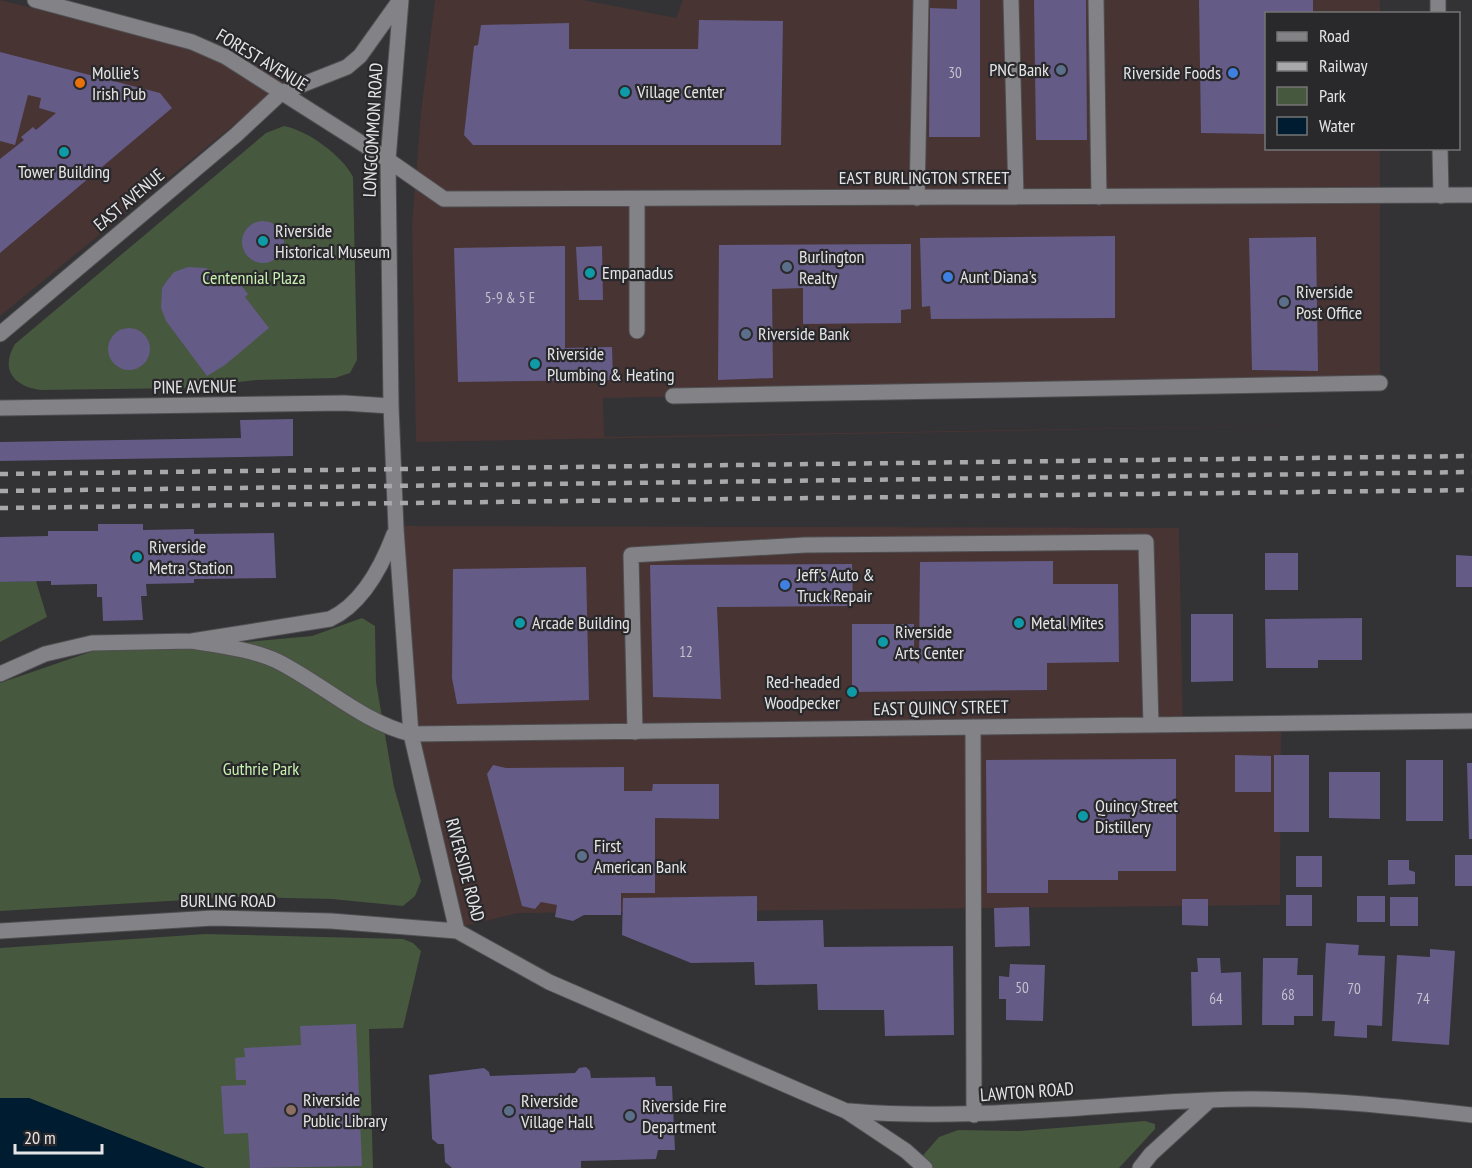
<svg xmlns="http://www.w3.org/2000/svg" width="1472" height="1168" viewBox="0 0 1472 1168" font-family="'PT Sans Narrow',sans-serif">
<style>
.commercial{fill:#493434}
.green{fill:#46583d}
.water{fill:#001c30}
.building{fill:#645b86}
.lines{fill:none;stroke-linecap:round;stroke-linejoin:round}
.minor-casing{stroke:#4f4f52;stroke-width:17}
.minor{stroke:#838286;stroke-width:15}
.rail{stroke:#a8a8aa;stroke-width:4.5;stroke-dasharray:8 8;stroke-linecap:butt}
.service-dot{fill:#5c6f8a;stroke:#29282b;stroke-width:2}
.shop-dot{fill:#3f7fe0;stroke:#29282b;stroke-width:2}
.food-dot{fill:#e8710a;stroke:#29282b;stroke-width:2}
.culture-dot{fill:#0f9aa8;stroke:#29282b;stroke-width:2}
.education-dot{fill:#8d6e63;stroke:#29282b;stroke-width:2}
.labels{text-anchor:middle;stroke-width:4.5;stroke-linejoin:round;paint-order:stroke}
.number-label{font-size:15px;fill:#c5c2cf}
.street-label{font-size:18px;fill:#e5e5e7;stroke:#29282b}
.poi-label{font-size:18px;fill:#e5e5e7;stroke:#29282b;text-anchor:start}
.park-label{font-size:18px;fill:#c8f2b0;stroke:#29282b}
</style>
<rect width="100%" height="100%" fill="#333235"/>
<!-- commercial -->
<path class="commercial" d="M0 0 295 75 0 316Z
M435 0H583L676 18 683 0H1380V13L1266 14V148L1380 149V383L603 398 604 437 1381 424 416 442 412 225 421 112Z
M403 526 1179 528 1183 729 1281 724 1280 905 518 913 460 927 418 729Z"/>
<!-- green -->
<path class="green" d="M284 126C307 130 343 156 353 177L357 360 350 373 335 378 257 380 188 388 40 390C13 386 0 369 15 344L266 133Z
M36 581 47 617 0 642V582Z
M362 618 375 626 376 682 394 787 421 881 415 896 403 906 332 899 237 897 0 911V683L93 651 192 647 312 636Z
M206 934 403 939 413 943 421 951 403 1028 369 1029 373 1168H205L29 1098H0V948Z
M1145 1121 1155 1124V1129L1119 1168H912L939 1137 958 1130 1019 1131Z"/>
<!-- water -->
<path class="water" d="M0 1098H29L205 1168H0Z"/>
<!-- building -->
<path class="building" d="M957 0H980V137H929L930 8 957 9Z
M1034 0H1086L1087 140H1036Z
M1199 0H1313V14H1266V134L1201 133Z
M699 20 783 21 781 145H473L464 135 474 46 478 45 481 25 569 23V49H698Z
M0 52 160 93 172 108 0 253V159L24 140 21 137 33 127 36 130 56 113 39 108 41 98 28 95 15 145 0 141Z
M242 242a21 21 0 1 1 42 0a21 21 0 1 1-42 0Z
M1115 236V318L931 319 930 306 922 307 920 238Z
M1316 237 1318 371 1252 370 1249 238Z
M911 244V309L901 310V323L803 324V288L772 289 773 378 718 380 719 245Z
M565 246V348L612 347 613 380 458 382 454 248Z
M602 246 603 300H579L576 247Z
M188 267 206 268 222 277 230 271 248 294 245 297 269 328 225 365 207 376 166 321 161 308 162 288 166 282 174 272Z
M108 349a21 21 0 1 1 42 0a21 21 0 1 1-42 0Z
M293 419V456L0 461V442L241 438 240 420Z
M98 524H143V530L194 529V534L274 533 276 578 194 579V583L146 584 147 596H141L143 620 103 621 102 597H97V584L51 585V581L0 582V537L48 536V531H98Z
M1265 553H1298V590H1265Z
M1456 555 1472 556V587H1456Z
M1053 561V584H1118L1119 662 1047 663V690L852 692V624H914V660L919 664 920 562Z
M852 564 853 606 717 607 721 699 653 697 650 565Z
M586 567 589 700 457 704 452 678 453 569Z
M1191 614H1233V681L1191 682Z
M1362 618V660H1318V668H1266L1265 619Z
M1235 755 1271 756V792H1235Z
M1274 755H1309V832H1274Z
M1176 759V871H1118V880H1048V893H987L986 760Z
M1406 760H1443V821H1406Z
M1467 763H1472V839H1469Z
M493 765 506 768 624 767V791H652L653 784H719V819L655 818V893H621V915H584L573 921 555 917 557 905 541 902 535 909 522 906 487 774Z
M1329 772H1380V819L1329 818Z
M1455 855H1472V886H1455Z
M1296 856H1322V887H1296Z
M1388 860H1409V870L1415 872V884L1388 885Z
M1286 895H1312V926H1286Z
M757 896V921L823 920 824 947 953 946 954 1035 885 1036 884 1010H818L817 984 755 985 754 962 691 963 622 935 623 898Z
M1357 896H1385V922H1357Z
M1390 897H1418V926H1390Z
M1182 899H1208V926L1182 925Z
M1029 907 1030 946 995 947 994 908Z
M1326 943 1359 945 1358 955 1385 956 1382 1026 1367 1025V1038L1334 1036 1335 1021H1322Z
M1430 949 1455 951 1449 1045 1392 1041 1397 955 1430 957Z
M1197 958H1220L1221 973 1241 972 1242 1025 1192 1026 1191 972H1198Z
M1263 958H1298L1297 975H1313V1016H1294V1025H1262Z
M1010 964 1045 965 1043 1021 1006 1020V999H999V976L1009 977Z
M356 1024 362 1166 250 1168 248 1133 224 1134 221 1086 246 1085V1080H236L235 1058 245 1057 244 1048 301 1045 300 1026Z
M586 1067 590 1071 591 1078 655 1077 656 1086H672L675 1150H658L656 1159 581 1161V1168H452L445 1162 444 1144H438L432 1139 429 1075 484 1068 489 1072 490 1076 575 1073 579 1068Z"/>
<g class="lines">
<!-- minor casing -->
<g class="minor-casing">
<path id="minor" d="M35 0 192 42 226 57 388 160 444 199 1472 195
M401 0 388 160 391 406 396 529 411 734 457 931 549 982 846 1111 906 1151 925 1168
M1011 0 1016 197
M1096 0 1099 197
M1438 0V14
M1440 148 1441 196
M917 198 921 0
M637 331V199
M0 334 236 135 281 93 347 67 360 56 400 0
M673 396 1380 383
M0 408 344 403 391 406
M192 641C220 646 251 649 277 661 323 684 362 722 411 734L1472 721
M0 674 45 654 92 643 192 641 330 619C362 604 382 566 394 534
M973 727 974 1115
M635 732 631 555 805 545 1146 542 1151 725
M0 931 213 918 331 921 457 931
M849 1111C970 1121 1088 1105 1208 1100 1297 1096 1385 1105 1472 1115
M1140 1168 1151 1154 1210 1100"/>
</g>
<!-- minor -->
<use href="#minor" class="minor"/>
<!-- rail -->
<path class="rail" d="M0 474 1472 456
M0 491 1472 472
M0 508 1472 490"/>
</g>
<!-- markers -->
<g class="service-dot">
<circle cx="1061" cy="70" r="6"/>
<circle cx="787" cy="267" r="6"/>
<circle cx="1284" cy="302" r="6"/>
<circle cx="746" cy="334" r="6"/>
<circle cx="582" cy="856" r="6"/>
<circle cx="509" cy="1111" r="6"/>
<circle cx="630" cy="1116" r="6"/>
</g>
<g class="shop-dot">
<circle cx="1233" cy="73" r="6"/>
<circle cx="948" cy="277" r="6"/>
<circle cx="785" cy="585" r="6"/>
</g>
<circle class="food-dot" cx="80" cy="83" r="6"/>
<g class="culture-dot">
<circle cx="625" cy="92" r="6"/>
<circle cx="64" cy="152" r="6"/>
<circle cx="263" cy="241" r="6"/>
<circle cx="590" cy="273" r="6"/>
<circle cx="535" cy="364" r="6"/>
<circle cx="137" cy="557" r="6"/>
<circle cx="520" cy="623" r="6"/>
<circle cx="1019" cy="623" r="6"/>
<circle cx="883" cy="642" r="6"/>
<circle cx="852" cy="692" r="6"/>
<circle cx="1083" cy="816" r="6"/>
</g>
<circle class="education-dot" cx="291" cy="1110" r="6"/>
<g class="labels">
<!-- number labels -->
<g class="number-label">
<text x="955" y="78">30</text>
<text x="510" y="303">5-9 &amp; 5 E</text>
<text x="686" y="657">12</text>
<text x="1022" y="993">50</text>
<text x="1354" y="994">70</text>
<text x="1288" y="1000">68</text>
<text x="1216" y="1004">64</text>
<text x="1423" y="1004">74</text>
</g>
<!-- street labels -->
<g class="street-label">
<text transform="translate(262 60) rotate(31)" y="6">FOREST AVENUE</text>
<text transform="translate(373 130) rotate(-87)" y="6">LONGCOMMON ROAD</text>
<text x="924" y="184">EAST BURLINGTON STREET</text>
<text transform="translate(129 200) rotate(-40)" y="6">EAST AVENUE</text>
<text transform="translate(195 387) rotate(-1)" y="6">PINE AVENUE</text>
<text transform="translate(941 708) rotate(-1)" y="6">EAST QUINCY STREET</text>
<text transform="translate(465 870) rotate(75)" y="6">RIVERSIDE ROAD</text>
<text x="228" y="907">BURLING ROAD</text>
<text transform="translate(1027 1092) rotate(-4)" y="6">LAWTON ROAD</text>
</g>
<!-- poi labels -->
<g class="poi-label">
<text x="1049" y="76" text-anchor="end">PNC Bank</text>
<text x="92" y="79">Mollie's<tspan x="92" dy="21">Irish Pub</tspan></text>
<text x="1221" y="79" text-anchor="end">Riverside Foods</text>
<text x="637" y="98">Village Center</text>
<text x="64" y="178" text-anchor="middle">Tower Building</text>
<text x="275" y="237">Riverside<tspan x="275" dy="21">Historical Museum</tspan></text>
<text x="799" y="263">Burlington<tspan x="799" dy="21">Realty</tspan></text>
<text x="602" y="279">Empanadus</text>
<text x="960" y="283">Aunt Diana's</text>
<text x="1296" y="298">Riverside<tspan x="1296" dy="21">Post Office</tspan></text>
<text x="758" y="340">Riverside Bank</text>
<text x="547" y="360">Riverside<tspan x="547" dy="21">Plumbing &amp; Heating</tspan></text>
<text x="149" y="553">Riverside<tspan x="149" dy="21">Metra Station</tspan></text>
<text x="797" y="581">Jeff's Auto &amp;<tspan x="797" dy="21">Truck Repair</tspan></text>
<text x="532" y="629">Arcade Building</text>
<text x="1031" y="629">Metal Mites</text>
<text x="895" y="638">Riverside<tspan x="895" dy="21">Arts Center</tspan></text>
<text x="840" y="688" text-anchor="end">Red-headed<tspan x="840" dy="21">Woodpecker</tspan></text>
<text x="1095" y="812">Quincy Street<tspan x="1095" dy="21">Distillery</tspan></text>
<text x="594" y="852">First<tspan x="594" dy="21">American Bank</tspan></text>
<text x="303" y="1106">Riverside<tspan x="303" dy="21">Public Library</tspan></text>
<text x="521" y="1107">Riverside<tspan x="521" dy="21">Village Hall</tspan></text>
<text x="642" y="1112">Riverside Fire<tspan x="642" dy="21">Department</tspan></text>
</g>
<!-- park labels -->
<g class="park-label">
<text x="254" y="284">Centennial Plaza</text>
<text x="261" y="775">Guthrie Park</text>
</g>
</g>
<!-- legend -->
<rect x="1265" y="12" width="195" height="138" fill="#29282b" stroke="#747476" stroke-width="1.5"/>
<rect x="1277" y="32" width="30" height="9" fill="#838286" stroke="#747476" stroke-width="1.5"/>
<text x="1319" y="42" font-size="18" fill="#e5e5e7">Road</text>
<rect x="1277" y="62" width="30" height="9" fill="#a8a8aa" stroke="#747476" stroke-width="1.5"/>
<text x="1319" y="72" font-size="18" fill="#e5e5e7">Railway</text>
<rect x="1277" y="87" width="30" height="18" fill="#46583d" stroke="#747476" stroke-width="1.5"/>
<text x="1319" y="102" font-size="18" fill="#e5e5e7">Park</text>
<rect x="1277" y="117" width="30" height="18" fill="#001c30" stroke="#747476" stroke-width="1.5"/>
<text x="1319" y="132" font-size="18" fill="#e5e5e7">Water</text>
<!-- scale -->
<path d="M15 1144v9h87v-9" fill="none" stroke="#e5e5e7" stroke-width="3"/>
<text x="24" y="1144" font-size="18" fill="#e5e5e7" stroke="#29282b" stroke-width="4.5" paint-order="stroke">20 m</text>
</svg>
